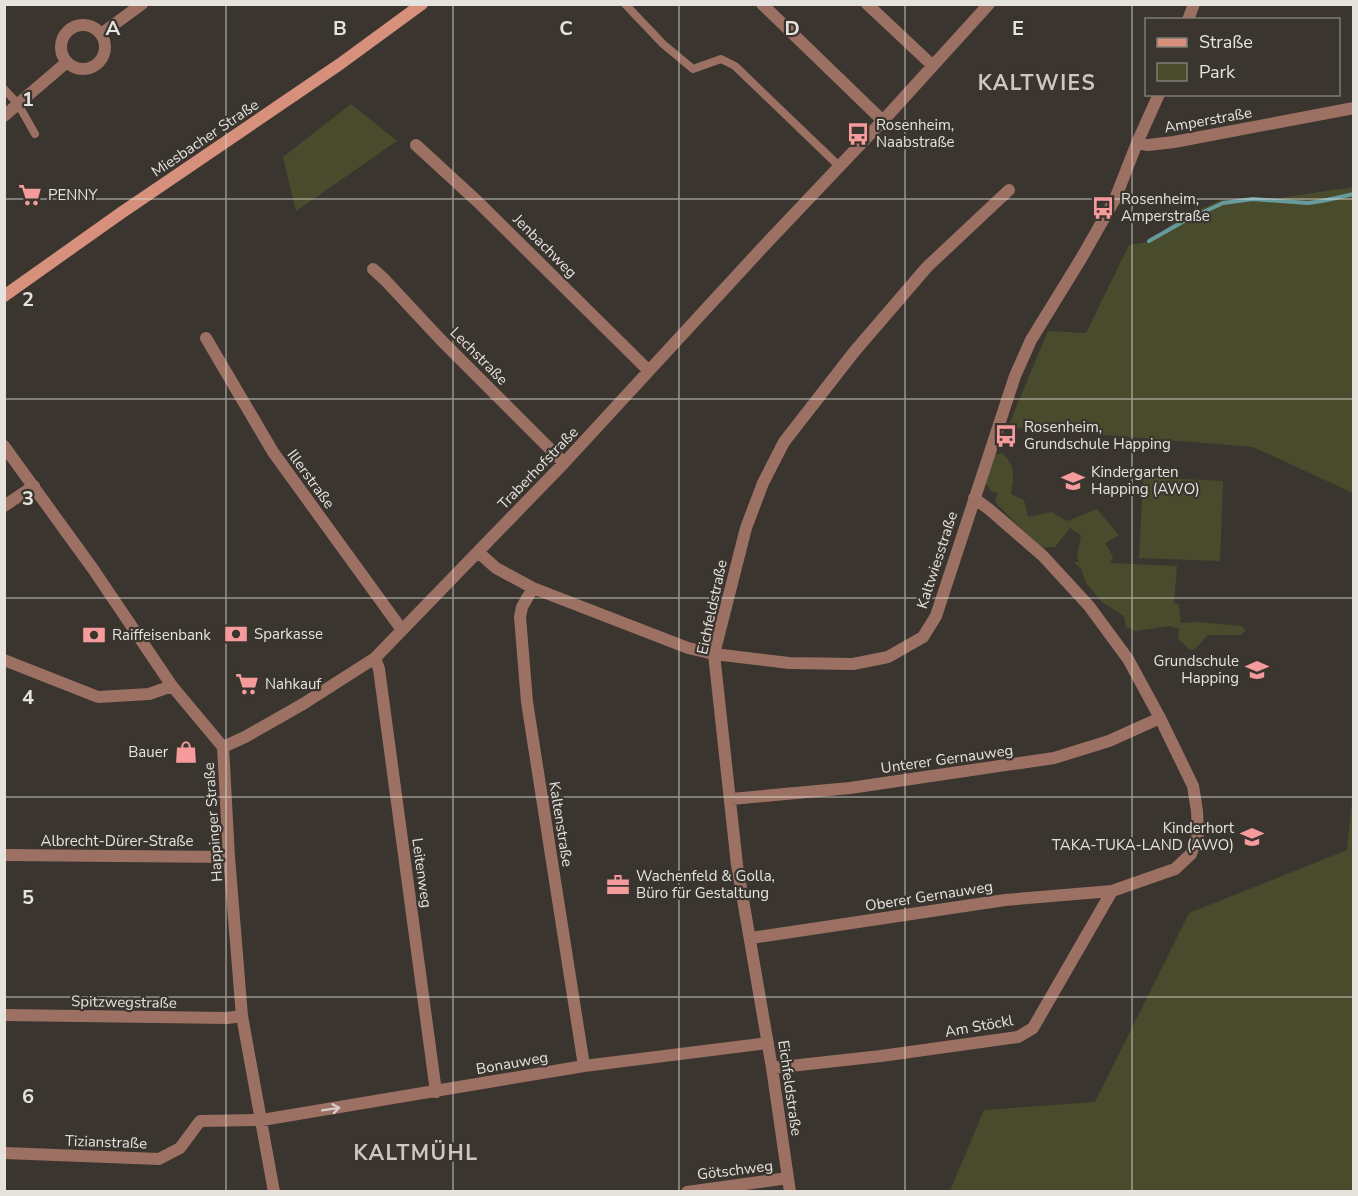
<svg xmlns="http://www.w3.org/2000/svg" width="1358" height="1196" viewBox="0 0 1358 1196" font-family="'Nunito Sans',sans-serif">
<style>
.green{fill:#494c2c}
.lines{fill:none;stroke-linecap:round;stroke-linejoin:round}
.stream{stroke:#679a9c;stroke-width:4}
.lane{stroke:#9d7064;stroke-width:8}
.street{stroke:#9d7064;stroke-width:12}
.secondary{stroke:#d7907c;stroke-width:12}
.oneway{stroke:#d7ccc6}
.grid{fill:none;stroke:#e6e3df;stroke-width:1.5;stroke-opacity:0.55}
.labels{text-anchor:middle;stroke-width:4.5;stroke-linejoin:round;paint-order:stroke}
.street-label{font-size:15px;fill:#e6e3df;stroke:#3a352e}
.poi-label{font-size:15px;fill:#e6e3df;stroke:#3a352e;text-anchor:start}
.district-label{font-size:21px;font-weight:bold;letter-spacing:1.5px;fill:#cdc7bf;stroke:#3a352e}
.grid-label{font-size:20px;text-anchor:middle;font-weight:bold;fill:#e6e3df;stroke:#3a352e;stroke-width:4.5;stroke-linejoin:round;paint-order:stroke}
</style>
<rect width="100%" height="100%" fill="#3a352e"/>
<!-- green -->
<path class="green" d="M351 104 397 141 296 211 283 157Z
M1353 187V493L1253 447 1008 427 1048 331 1086 333 1129 245 1147 242 1183 217 1221 200H1267Z
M1002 453C1016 466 1014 476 1011 494L1024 500 1028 517 1052 512 1067 521 1097 509 1119 535 1105 543 1113 557 1110 563 1177 566 1174 603 1179 604 1181 623 1196 622 1242 626 1246 631 1240 635H1208L1195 649 1190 650 1178 639 1179 629 1171 626 1135 631 1126 627 1124 616 1102 602 1086 583 1081 569 1074 562H1079L1077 556 1081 535 1070 528 1055 547 1040 548 995 502 998 492H992L984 481 994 455Z
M1143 477 1223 481 1220 561 1139 558Z
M1353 787V1191H950L984 1110 1095 1102 1189 913 1347 850Z"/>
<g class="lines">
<!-- stream -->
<path class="stream" d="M1149 241 1186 220 1223 203 1253 199 1308 203 1322 201 1354 194"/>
<!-- lane -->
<path class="lane" d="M625 4 663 44 693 69 721 59 735 66 839 166
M4 89 18 104 35 134"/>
<!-- street -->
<path class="street" d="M762 4 883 121
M867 4 933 66
M1188 20 1194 4
M61 47a22 22 0 1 1 44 0a22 22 0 1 1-44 0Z
M101 34 142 4
M4 116 67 62
M1137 143 1148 145 1174 142 1354 108
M416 145 478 202 649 371
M373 269 385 280 441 340 564 463
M206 338 273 452 402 630
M4 446 93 569 172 686 223 747 229 857 242 1016 274 1192
M4 506 34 486
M478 552 496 568 533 588 688 648 714 654 789 663 853 664 888 657 923 637 936 616 1015 376 1031 340 1082 257 1115 199 1137 143 1159 94
M533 588 522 607 520 617 527 702 584 1066
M375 658 379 669 436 1092
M4 660 98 697 149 694 172 686
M223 747 245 737 303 704 375 658 564 463 763 247 890 113 989 4
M731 799 850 788 1054 758 1109 741 1160 718
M4 855 229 857
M751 938 1005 900 1112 891 1175 869 1191 854 1198 834 1197 811 1193 786 1160 718 1128 659 1089 606 1043 556 990 510 974 498
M4 1015 227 1018 242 1016
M772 1068 881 1056 1018 1037 1033 1028 1112 891
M4 1153 159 1159 180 1148 200 1121 262 1120 584 1066 768 1043
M687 1192 788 1178
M790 1192 772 1068 737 865 714 654 746 528 763 483 784 442 854 352 927 267 1009 190"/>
<!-- secondary -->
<path class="secondary" d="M4 296 121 213 340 64 422 4"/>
</g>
<!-- one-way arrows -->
<defs><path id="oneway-shaft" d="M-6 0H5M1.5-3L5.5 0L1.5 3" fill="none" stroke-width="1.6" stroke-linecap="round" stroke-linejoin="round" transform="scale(1.5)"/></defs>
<use class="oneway" href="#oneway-shaft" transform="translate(331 1109) rotate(-9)"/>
<!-- grid -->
<path class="grid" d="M226 4V1192M453 4V1192M679 4V1192M905 4V1192M1132 4V1192M4 199H1354M4 399H1354M4 598H1354M4 797H1354M4 997H1354"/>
<!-- icons -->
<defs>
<g id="bus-bare" transform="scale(1.8)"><path d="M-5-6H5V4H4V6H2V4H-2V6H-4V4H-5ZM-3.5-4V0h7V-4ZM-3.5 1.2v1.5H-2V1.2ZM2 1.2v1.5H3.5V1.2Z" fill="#f59b9c" stroke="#3a352e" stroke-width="2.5" paint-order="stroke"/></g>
<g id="supermarket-bare" transform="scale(1.8)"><path d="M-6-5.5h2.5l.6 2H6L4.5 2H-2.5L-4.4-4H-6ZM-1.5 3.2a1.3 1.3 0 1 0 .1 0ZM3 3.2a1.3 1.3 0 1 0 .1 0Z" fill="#f59b9c" stroke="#3a352e" stroke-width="2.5" paint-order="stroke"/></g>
<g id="school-bare" transform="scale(1.8)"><path d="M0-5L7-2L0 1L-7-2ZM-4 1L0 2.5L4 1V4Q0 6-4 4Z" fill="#f59b9c" stroke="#3a352e" stroke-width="2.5" paint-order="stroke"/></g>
<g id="bank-bare" transform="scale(1.8)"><path d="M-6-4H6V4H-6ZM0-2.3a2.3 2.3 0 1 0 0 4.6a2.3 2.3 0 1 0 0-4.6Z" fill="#f59b9c" stroke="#3a352e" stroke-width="2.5" paint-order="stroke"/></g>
<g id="shop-bare" transform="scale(1.8)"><path d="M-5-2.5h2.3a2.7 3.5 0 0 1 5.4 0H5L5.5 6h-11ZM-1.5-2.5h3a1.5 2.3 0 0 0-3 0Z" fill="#f59b9c" stroke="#3a352e" stroke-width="2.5" paint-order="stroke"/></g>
<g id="office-bare" transform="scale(1.8)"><path d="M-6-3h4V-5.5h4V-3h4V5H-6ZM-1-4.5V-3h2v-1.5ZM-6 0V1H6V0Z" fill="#f59b9c" stroke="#3a352e" stroke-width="2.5" paint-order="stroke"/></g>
</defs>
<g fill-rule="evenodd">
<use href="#bus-bare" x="858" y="134"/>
<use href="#supermarket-bare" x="30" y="195"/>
<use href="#bus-bare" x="1103" y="208"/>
<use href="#bus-bare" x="1006" y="436"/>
<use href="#school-bare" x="1073" y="481"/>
<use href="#bank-bare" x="236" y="634"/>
<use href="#bank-bare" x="94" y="635"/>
<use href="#school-bare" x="1257" y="670"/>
<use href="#supermarket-bare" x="247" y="684"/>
<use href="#shop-bare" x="186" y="752"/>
<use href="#school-bare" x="1252" y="837"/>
<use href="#office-bare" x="618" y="885"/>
</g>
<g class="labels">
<!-- street labels -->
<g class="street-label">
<text transform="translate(1208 120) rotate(-10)" y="5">Amperstraße</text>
<text transform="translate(205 138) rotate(-34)" y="5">Miesbacher Straße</text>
<text transform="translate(545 246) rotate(45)" y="5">Jenbachweg</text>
<text transform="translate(479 356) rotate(45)" y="5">Lechstraße</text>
<text transform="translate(538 468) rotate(-46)" y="5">Traberhofstraße</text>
<text transform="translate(311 479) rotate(54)" y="5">Illerstraße</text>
<text transform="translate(937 560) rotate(-72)" y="5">Kaltwiesstraße</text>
<text transform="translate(712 607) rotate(-78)" y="5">Eichfeldstraße</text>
<text transform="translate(947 759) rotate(-8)" y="5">Unterer Gernauweg</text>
<text transform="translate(213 822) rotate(-94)" y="5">Happinger Straße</text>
<text transform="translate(561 824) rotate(81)" y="5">Kaltenstraße</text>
<text x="117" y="846">Albrecht-Dürer-Straße</text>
<text transform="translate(422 873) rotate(82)" y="5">Leitenweg</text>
<text transform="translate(929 896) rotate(-9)" y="5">Oberer Gernauweg</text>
<text transform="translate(124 1002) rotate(1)" y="5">Spitzwegstraße</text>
<text transform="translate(979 1026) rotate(-10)" y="5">Am Stöckl</text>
<text transform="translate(512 1063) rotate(-10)" y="5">Bonauweg</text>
<text transform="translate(790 1088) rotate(82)" y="5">Eichfeldstraße</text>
<text transform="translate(106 1142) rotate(2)" y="5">Tizianstraße</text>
<text transform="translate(735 1170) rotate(-7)" y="5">Götschweg</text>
</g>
<!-- poi labels -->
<g class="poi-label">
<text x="876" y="130">Rosenheim,<tspan x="876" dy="17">Naabstraße</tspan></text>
<text x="48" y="200">PENNY</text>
<text x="1121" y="204">Rosenheim,<tspan x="1121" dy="17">Amperstraße</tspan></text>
<text x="1024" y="432">Rosenheim,<tspan x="1024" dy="17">Grundschule Happing</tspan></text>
<text x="1091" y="477">Kindergarten<tspan x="1091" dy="17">Happing (AWO)</tspan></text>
<text x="254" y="639">Sparkasse</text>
<text x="112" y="640">Raiffeisenbank</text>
<text x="1239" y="666" text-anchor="end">Grundschule<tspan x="1239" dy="17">Happing</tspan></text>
<text x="265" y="689">Nahkauf</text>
<text x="168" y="757" text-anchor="end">Bauer</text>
<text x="1234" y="833" text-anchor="end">Kinderhort<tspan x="1234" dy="17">TAKA-TUKA-LAND (AWO)</tspan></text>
<text x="636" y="881">Wachenfeld &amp; Golla,<tspan x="636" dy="17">Büro für Gestaltung</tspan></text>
</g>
<!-- district labels -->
<g class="district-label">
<text x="1037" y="90">KALTWIES</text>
<text x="416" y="1160">KALTMÜHL</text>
</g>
</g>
<g class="grid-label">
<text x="113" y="35">A</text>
<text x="340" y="35">B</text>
<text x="566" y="35">C</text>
<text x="792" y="35">D</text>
<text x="1018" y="35">E</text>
<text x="28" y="106">1</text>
<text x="28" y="306">2</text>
<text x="28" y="505">3</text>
<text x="28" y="704">4</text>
<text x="28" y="904">5</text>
<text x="28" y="1103">6</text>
</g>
<!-- border -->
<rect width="1358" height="1196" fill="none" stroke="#e6e3df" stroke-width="12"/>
<!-- legend -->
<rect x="1145" y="18" width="195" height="78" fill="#3a352e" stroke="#7f7b75" stroke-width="1.5"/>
<rect x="1157" y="38" width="30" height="9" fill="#d7907c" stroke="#7f7b75" stroke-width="1.5"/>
<text x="1199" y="48" font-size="18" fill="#e6e3df">Straße</text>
<rect x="1157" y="63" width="30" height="18" fill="#494c2c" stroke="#7f7b75" stroke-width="1.5"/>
<text x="1199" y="78" font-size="18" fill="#e6e3df">Park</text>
</svg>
